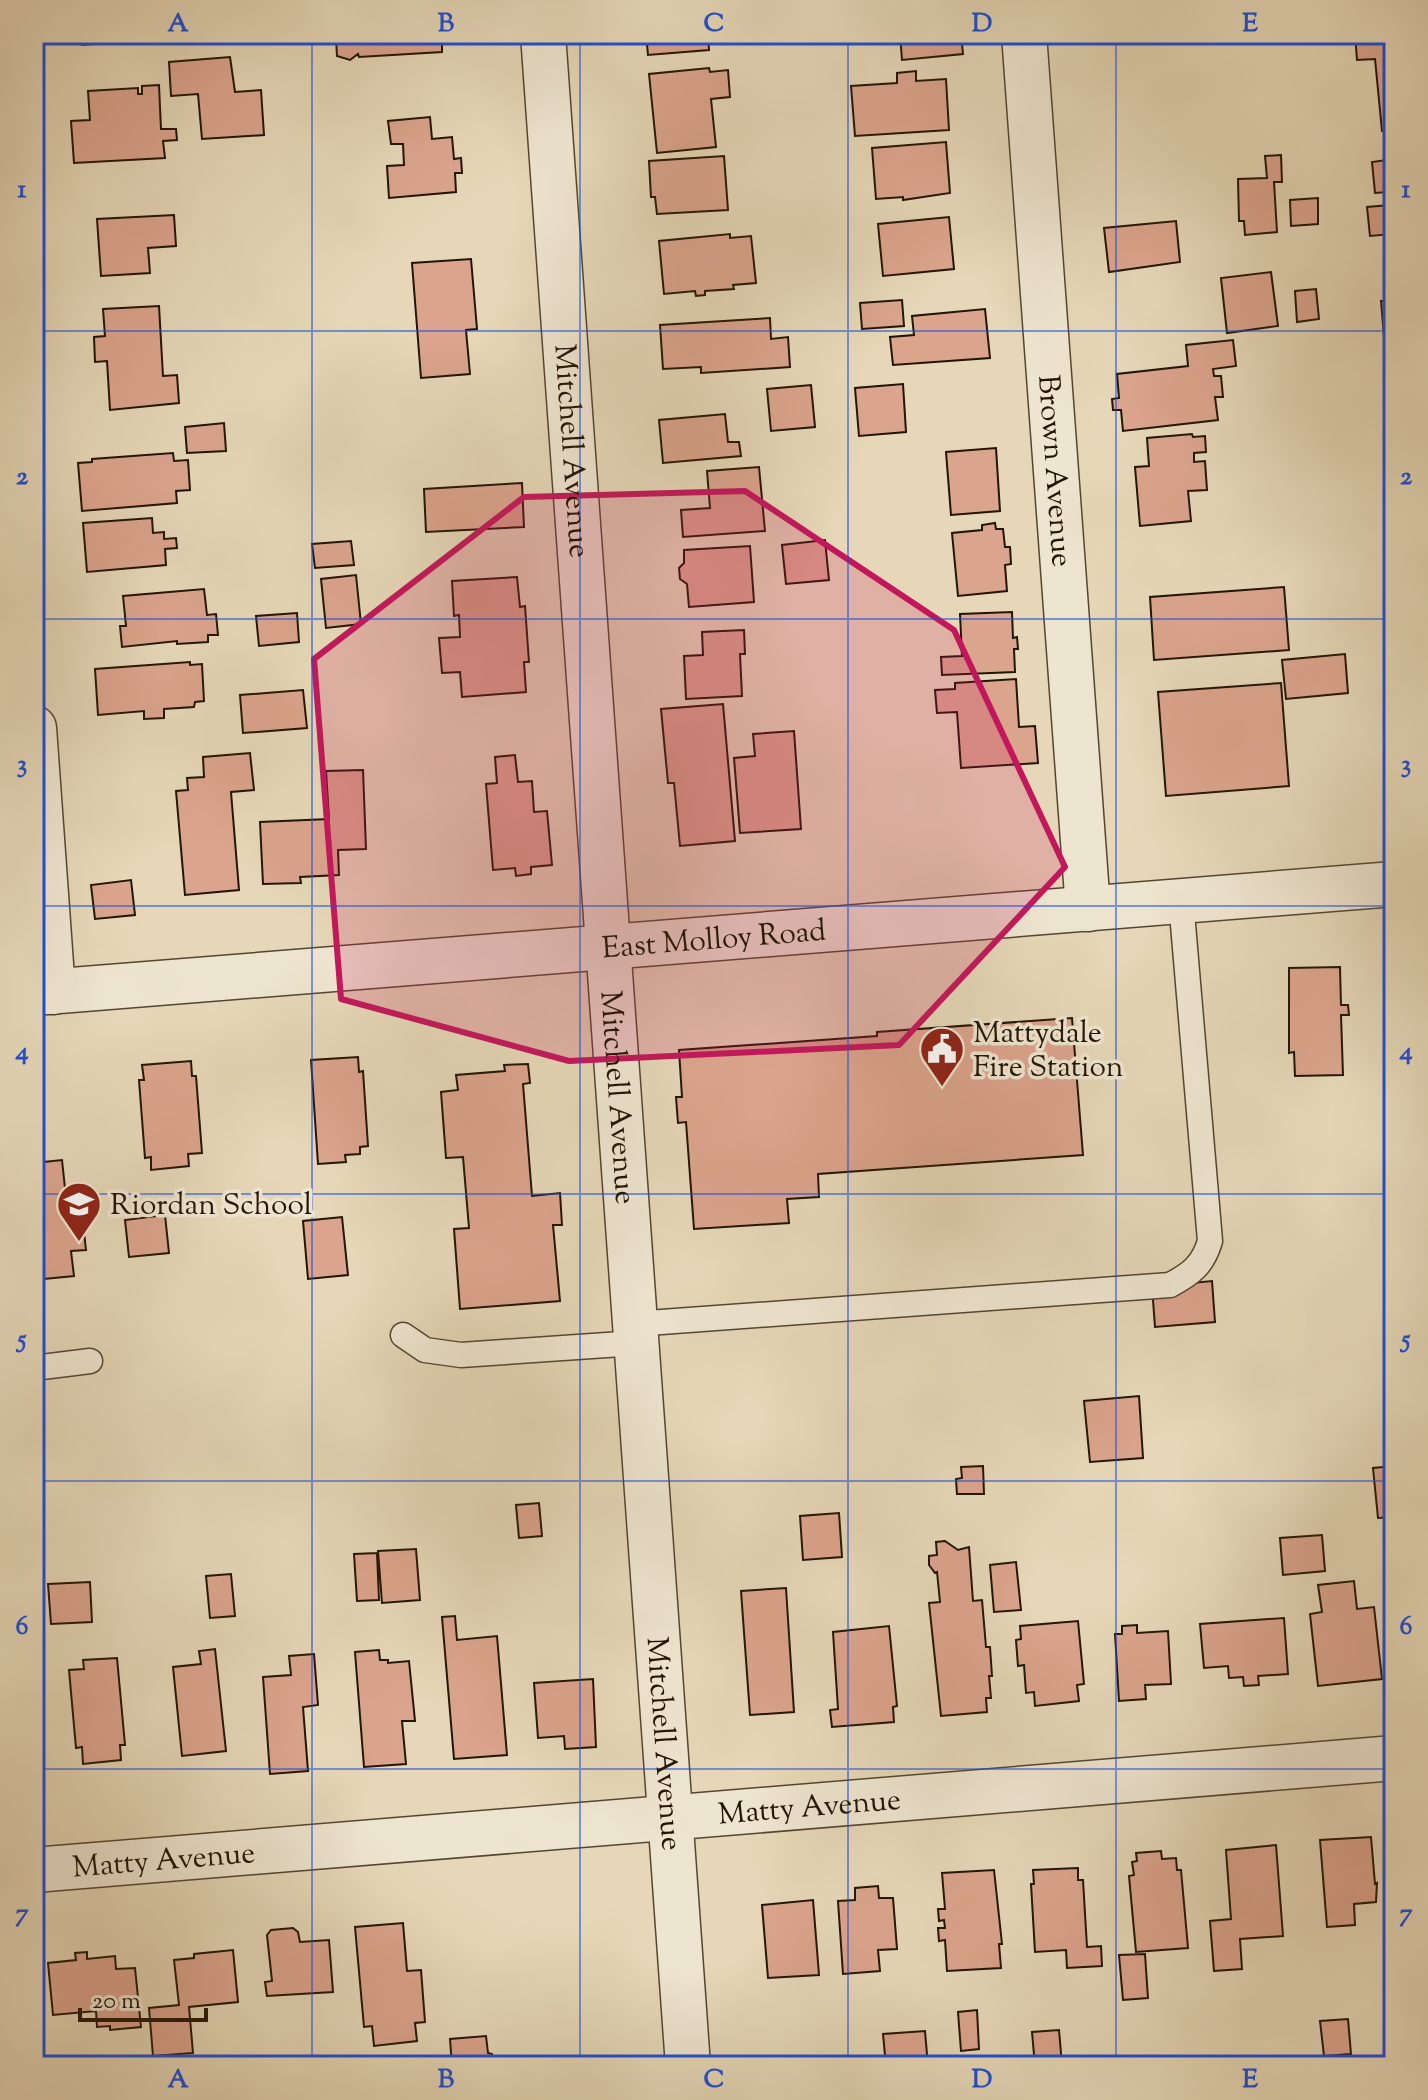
<svg xmlns="http://www.w3.org/2000/svg" width="1428" height="2100" viewBox="0 0 1428 2100" font-family="'Sorts Mill Goudy',serif">
<style>
.building{fill:#dba48d;stroke:#231503;stroke-width:2}
.lines{fill:none;stroke-linecap:round;stroke-linejoin:round}
.service-casing{stroke:#544630;stroke-width:27}
.minor-casing{stroke:#544630;stroke-width:47}
.tertiary-casing{stroke:#544630;stroke-width:47}
.service{stroke:#eee5d0;stroke-width:24}
.minor{stroke:#eee5d0;stroke-width:44}
.tertiary{stroke:#eee5d0;stroke-width:44}
.marked{fill:#c2185b;fill-opacity:0.2;stroke:#c2185b;stroke-width:6;stroke-linejoin:round}
.grid{fill:none;stroke:#1d4ed8;stroke-width:2;stroke-opacity:0.55}
.labels{text-anchor:middle;stroke-width:7;stroke-linejoin:round;paint-order:stroke}
.street-label{font-size:30px;fill:#231503;stroke:#eee5d0}
.poi-label{font-size:30px;fill:#231503;stroke:#eee5d0;text-anchor:start}
.neatline{fill:none;stroke:#1d4ed8;stroke-width:3}
.grid-label{font-size:26px;text-anchor:middle;font-weight:bold;fill:#1d4ed8}
</style>
<rect width="100%" height="100%" fill="#e5d7b7"/>
<filter id="stains"><feTurbulence type="fractalNoise" baseFrequency=".0025" numOctaves="4"/><feColorMatrix values="0 0 0 0 .2 0 0 0 0 .09 0 0 0 0 .02 0 0 0 .5 -.17"/></filter>
<radialGradient id="worn" r=".72"><stop offset=".6" stop-color="#630" stop-opacity="0"/><stop offset="1" stop-color="#630" stop-opacity=".3"/></radialGradient>
<!-- building -->
<path class="building" d="M81 34H130L131 41 82 45Z
M345 34 357 38V34H442V52L359 57 358 54 350 60 337 56 336 39Z
M646 34H708L709 50 648 55Z
M900 34H961L963 54 902 60Z
M1355 34H1394V130L1382 131 1375 59 1357 60Z
M230 57 235 92 261 90 264 135 202 139 198 94 171 96 169 62Z
M709 68 710 72 728 70 730 97 711 99 716 147 657 153 649 74Z
M916 71V81L946 79 949 130 855 136 851 86 897 83V73Z
M159 85 161 129H176L177 140 163 141 165 158 74 163 71 121 90 120 88 91 138 88V94H142V86Z
M430 117 432 139 452 137 454 159 461 158 462 173H455L456 192 389 198 387 166 404 165 403 144H391L388 121Z
M946 142 950 193 903 200V197L876 199 872 148Z
M1281 155 1282 182H1274L1277 232 1245 235 1244 221H1239L1238 179 1267 178 1265 156Z
M724 156 728 210 657 214 655 197H651L649 161Z
M1394 159V258L1392 234 1370 236 1367 207 1390 205 1387 192 1375 193 1372 162Z
M1318 198V224L1291 226 1290 200Z
M174 215 176 246 148 248 150 273 101 276 97 219Z
M949 217 954 269 883 276 878 224Z
M1176 221 1180 262 1109 272 1104 228Z
M730 234V238L751 236 756 283 733 285 734 289 705 291V295L696 296 695 291 664 294 659 241Z
M471 259 477 329 466 330 470 374 421 378 412 263Z
M1271 272 1278 326 1227 333 1221 278Z
M1316 289 1319 319 1297 322 1295 291Z
M902 300 904 326 862 329 860 303Z
M1394 300V336L1384 337 1381 301Z
M159 306 163 376 177 375 179 403 110 410 107 361 95 362 94 337 105 336 103 309Z
M985 309 990 358 893 365 890 337 914 335 912 316Z
M770 318 771 339 788 337 790 367 701 373V367L663 369 660 325Z
M1233 340 1236 366 1213 369 1214 376H1221L1223 397H1215L1218 420 1123 431 1121 410H1113L1112 399 1119 398 1117 374 1188 366 1186 345Z
M903 384 906 432 859 436 855 388Z
M811 385 815 427 771 431 767 389Z
M725 414 728 442H739L741 456 663 463 659 420Z
M224 423 226 451 187 453 185 427Z
M1192 434 1193 437 1205 436 1206 452 1194 453V462L1205 461 1207 490 1188 491 1191 521 1140 526 1135 467 1149 466 1147 438Z
M996 448 1000 511 951 515 946 452Z
M173 453 174 461 188 460 190 490 176 491 177 503 82 511 78 463 92 462V459Z
M759 467 765 531 683 537 681 510 710 508 707 471Z
M522 483 524 527 426 532 424 489Z
M152 518 153 533 164 532V539L176 538 177 548 165 549 166 565 87 572 83 523Z
M995 523 996 529H1003L1005 547H1010L1011 564 1005 565 1007 591 958 596 952 533 982 530V525Z
M825 540 829 580 786 584 782 545Z
M351 541 354 565 315 568 312 544Z
M750 546 754 602 689 607 687 584 680 579 679 568 684 563V550Z
M356 575 361 624 326 628 321 579Z
M517 577 520 607 525 606 529 662H524L526 692 462 697 460 672 442 673 439 638 460 637 459 615 454 616 452 581Z
M1284 587 1289 650 1154 660 1150 597Z
M204 589 207 615 216 614 218 635H208V642L177 644V641L122 647 120 626H126L123 596Z
M1012 612 1013 638 1017 637 1018 649H1014L1015 672 942 675 941 657 962 656 960 614Z
M297 613 299 642 259 646 256 616Z
M744 630 745 654H740L742 696 686 699 684 656 703 655 702 632Z
M1345 654 1348 693 1286 699 1282 660Z
M190 662V665L202 664 204 701 195 702 194 707 164 709V718L144 719V711L98 715 95 669Z
M1016 679 1019 727 1035 726 1038 763 961 768 957 712 937 713 935 690 955 689V683Z
M1281 683 1289 786 1166 796 1158 692Z
M303 690 307 728 243 733 240 695Z
M723 704 735 841 680 846 674 783H668L661 709Z
M794 731 801 829 740 833 734 758 755 756 753 734Z
M250 753 254 790 231 792 239 890 185 895 176 791 188 790 187 778 204 777 203 757Z
M515 755 518 782 532 781 534 812 547 811 552 865 531 867V874L516 876 515 868 493 870 486 784 497 783 495 757Z
M363 770 366 849 338 850 339 875 300 877 301 883 263 884 260 822 329 819 326 771Z
M131 880 135 915 95 919 91 885Z
M1340 967 1341 1005H1348L1349 1015H1341L1343 1075 1295 1076 1294 1052 1289 1053V968Z
M1072 1018 1083 1155 818 1174 819 1197 787 1199 789 1223 694 1229 686 1122 678 1123 676 1097H682L679 1050 877 1036V1032Z
M358 1057 359 1072 363 1071 368 1146 360 1147V1154L345 1155 346 1162 318 1164 311 1060Z
M191 1061 192 1076H196L202 1153 188 1154 189 1166 151 1170V1157L145 1158 139 1080H144L142 1065Z
M528 1064 530 1083 523 1084 532 1196 560 1193 562 1225H553L560 1301 460 1309 454 1229 469 1228 463 1157 446 1158 441 1092 458 1090 456 1075 505 1071 504 1065Z
M62 1160 69 1226 83 1224 86 1250 71 1251 74 1276 34 1280V1163Z
M165 1215 169 1253 129 1257 125 1220Z
M342 1217 348 1275 308 1279 303 1221Z
M1212 1281 1215 1322 1155 1327 1152 1287Z
M1139 1396 1143 1458 1090 1462 1084 1401Z
M983 1466 984 1494H957L956 1479 962 1478 961 1467Z
M1394 1466V1517L1378 1518 1373 1468Z
M539 1503 542 1536 519 1538 516 1505Z
M839 1513 842 1557 803 1560 800 1516Z
M1322 1535 1325 1571 1283 1575 1280 1538Z
M945 1541 958 1550 969 1547 973 1601 982 1600 986 1647H990L992 1676H989L991 1698H986L987 1712 941 1716 929 1603 940 1602 937 1572 935 1573 929 1565V1556L937 1555 936 1542Z
M416 1549 420 1600 382 1603 378 1551Z
M377 1553 379 1600 357 1601 354 1554Z
M1016 1562 1021 1610 994 1612 990 1565Z
M231 1574 235 1616 210 1618 206 1576Z
M1354 1581 1357 1609 1374 1607 1382 1679 1318 1686 1310 1614 1322 1612 1318 1585Z
M90 1582 92 1622 51 1624 48 1584Z
M786 1588 794 1712 750 1715 741 1591Z
M455 1616 457 1640 497 1636 507 1755 454 1759 442 1617Z
M1284 1618 1288 1674 1258 1676 1259 1685 1244 1686 1243 1677 1229 1678 1228 1666 1204 1668 1200 1624Z
M1078 1621 1084 1684 1077 1685 1079 1701 1035 1706 1034 1692 1026 1693 1024 1665 1018 1666 1016 1640 1021 1639 1020 1626Z
M1137 1625V1633L1168 1631 1171 1684 1145 1685 1146 1699 1119 1701 1115 1634H1122V1626Z
M889 1626 897 1706 893 1707 894 1722 832 1727 830 1710 838 1709 833 1632Z
M215 1649 226 1751 182 1756 173 1667 201 1664 199 1651Z
M379 1650 380 1660H388V1663L409 1661 415 1721H402L406 1764 364 1767 355 1652Z
M314 1654 318 1705 303 1707 308 1771 270 1774 263 1677 291 1675 289 1656Z
M117 1658 125 1745H120L121 1760 83 1764 82 1747 76 1748 69 1670 84 1669 83 1660Z
M593 1679 596 1747 565 1749 564 1736 538 1738 534 1683Z
M1371 1837 1375 1884 1377 1883 1376 1902 1354 1904 1355 1925 1327 1927 1320 1840Z
M1276 1845 1283 1936 1240 1939 1242 1969 1214 1971 1210 1921 1231 1919 1226 1850Z
M1161 1851 1162 1859 1176 1858 1177 1870H1181L1188 1948 1136 1952 1129 1876 1134 1875 1132 1862 1137 1861 1136 1853Z
M1078 1868V1880H1083L1087 1947 1101 1946 1102 1966 1067 1968 1066 1950 1035 1952 1031 1884H1034L1033 1870Z
M994 1870 1002 1944H999L1001 1968 947 1971 945 1940 939 1941 938 1928H945L944 1920 939 1921 938 1909H945L942 1873Z
M878 1886 879 1898H893L897 1949 878 1950 880 1971 843 1974 838 1901 855 1900V1888Z
M813 1900 819 1975 768 1978 762 1905Z
M403 1923 407 1971 421 1970 425 2022 415 2023 417 2041 374 2046 372 2026 364 2027 355 1927Z
M293 1928 298 1932 300 1942 329 1940 333 1992 267 1996 265 1982 272 1981 267 1935 271 1930Z
M233 1950 238 2002 189 2007 193 2053 153 2056 149 2008 179 2005 174 1960 194 1958V1954Z
M87 1952V1959L115 1956 116 1969 135 1968 141 2027 110 2030V2026L97 2027 96 2011 53 2015 48 1963 76 1960 75 1953Z
M1145 1954 1148 1998 1123 2000 1119 1955Z
M977 2010 979 2049 961 2051 958 2012Z
M1348 2019 1351 2054 1324 2056 1320 2021Z
M1059 2030 1062 2065 1035 2066 1032 2032Z
M925 2031 928 2066H886L883 2034Z
M486 2036 488 2053 492 2054 493 2066H452L450 2039Z"/>
<g class="lines">
<!-- service casing -->
<g class="service-casing">
<path id="service" d="M634 1324 1170 1285C1191 1274 1203 1265 1210 1241L1181 901
M403 1335 425 1350 461 1355 636 1343
M34 1368 90 1361"/>
</g>
<!-- minor casing -->
<g class="minor-casing">
<g id="minor">
<path id="s1" d="M543 34 688 2066"/>
<path id="s2" d="M1024 34 1088 909"/>
<path d="M34 728 53 992"/>
<path id="s3" d="M34 1870 1394 1758"/>
</g>
</g>
<!-- tertiary casing -->
<g class="tertiary-casing">
<g id="tertiary">
<path id="s4" d="M34 993 1394 884"/>
</g>
</g>
<!-- service -->
<use href="#service" class="service"/>
<!-- minor -->
<use href="#minor" class="minor"/>
<!-- tertiary -->
<use href="#tertiary" class="tertiary"/>
</g>
<!-- marked area -->
<path class="marked" d="M745 491 954 630 1065 867 899 1045 569 1061 341 999 314 659 524 497Z"/>
<!-- grid -->
<path class="grid" d="M312 34V2066M580 34V2066M848 34V2066M1116 34V2066M34 331H1394M34 619H1394M34 906H1394M34 1194H1394M34 1481H1394M34 1769H1394"/>
<!-- icons -->
<defs>
<g id="civic-pin" transform="scale(2.3)"><path d="M0 17L-7.5 6A9.5 9.5 0 1 1 7.5 6Z" fill="#8f2418" stroke="#eee5d0"/><path d="M-.6-6.5H3V-4.5H.6V-3L4-1V1h2V6H-6V1h2V-1L-.6-3ZM-1.2 2.5V6h2.4V2.5Z" fill="#fff"/></g>
<g id="school-pin" transform="scale(2.3)"><path d="M0 17L-7.5 6A9.5 9.5 0 1 1 7.5 6Z" fill="#8f2418" stroke="#eee5d0"/><path d="M0-5L7-2L0 1L-7-2ZM-4 1L0 2.5L4 1V4Q0 6-4 4Z" fill="#fff"/></g>
</defs>
<g fill-rule="evenodd">
<use href="#civic-pin" x="942" y="1049"/>
<use href="#school-pin" x="79" y="1204"/>
</g>
<g class="labels">
<!-- street labels -->
<g class="street-label">
<text dy="10" stroke="none"><textPath href="#s1" startOffset="418">Mitchell Avenue</textPath></text>
<text dy="10" stroke="none"><textPath href="#s2" startOffset="438">Brown Avenue</textPath></text>
<text dy="10" stroke="none"><textPath href="#s4" startOffset="682">East Molloy Road</textPath></text>
<text dy="10" stroke="none"><textPath href="#s1" startOffset="1066">Mitchell Avenue</textPath></text>
<text dy="10" stroke="none"><textPath href="#s1" startOffset="1714">Mitchell Avenue</textPath></text>
<text dy="10" stroke="none"><textPath href="#s3" startOffset="778">Matty Avenue</textPath></text>
<text dy="10" stroke="none"><textPath href="#s3" startOffset="130">Matty Avenue</textPath></text>
</g>
<!-- poi labels -->
<g class="poi-label">
<text x="973" y="1042">Mattydale<tspan x="973" dy="34">Fire Station</tspan></text>
<text x="110" y="1214">Riordan School</text>
</g>
</g>
<!-- margin -->
<rect width="1428" height="2100" fill="none" stroke="#e5d7b7" stroke-width="88"/>
<!-- scale -->
<path d="M80 2008v12h126v-12" fill="none" stroke="#231503" stroke-width="4"/>
<text x="92" y="2008" font-size="24" fill="#231503" stroke="#eee5d0" stroke-width="6" paint-order="stroke">20 m</text>
<rect x="44" y="44" width="1340" height="2012" class="neatline"/>
<g class="grid-label">
<text x="178" y="31">A</text>
<text x="446" y="31">B</text>
<text x="714" y="31">C</text>
<text x="982" y="31">D</text>
<text x="1250" y="31">E</text>
<text x="22" y="197">1</text>
<text x="1406" y="197">1</text>
<text x="22" y="484">2</text>
<text x="1406" y="484">2</text>
<text x="22" y="772">3</text>
<text x="1406" y="772">3</text>
<text x="22" y="1059">4</text>
<text x="1406" y="1059">4</text>
<text x="22" y="1347">5</text>
<text x="1406" y="1347">5</text>
<text x="22" y="1634">6</text>
<text x="1406" y="1634">6</text>
<text x="22" y="1921">7</text>
<text x="1406" y="1921">7</text>
<text x="178" y="2087">A</text>
<text x="446" y="2087">B</text>
<text x="714" y="2087">C</text>
<text x="982" y="2087">D</text>
<text x="1250" y="2087">E</text>
</g>
<rect width="100%" height="100%" filter="url(#stains)"/>
<rect width="100%" height="100%" fill="url(#worn)"/>
</svg>
